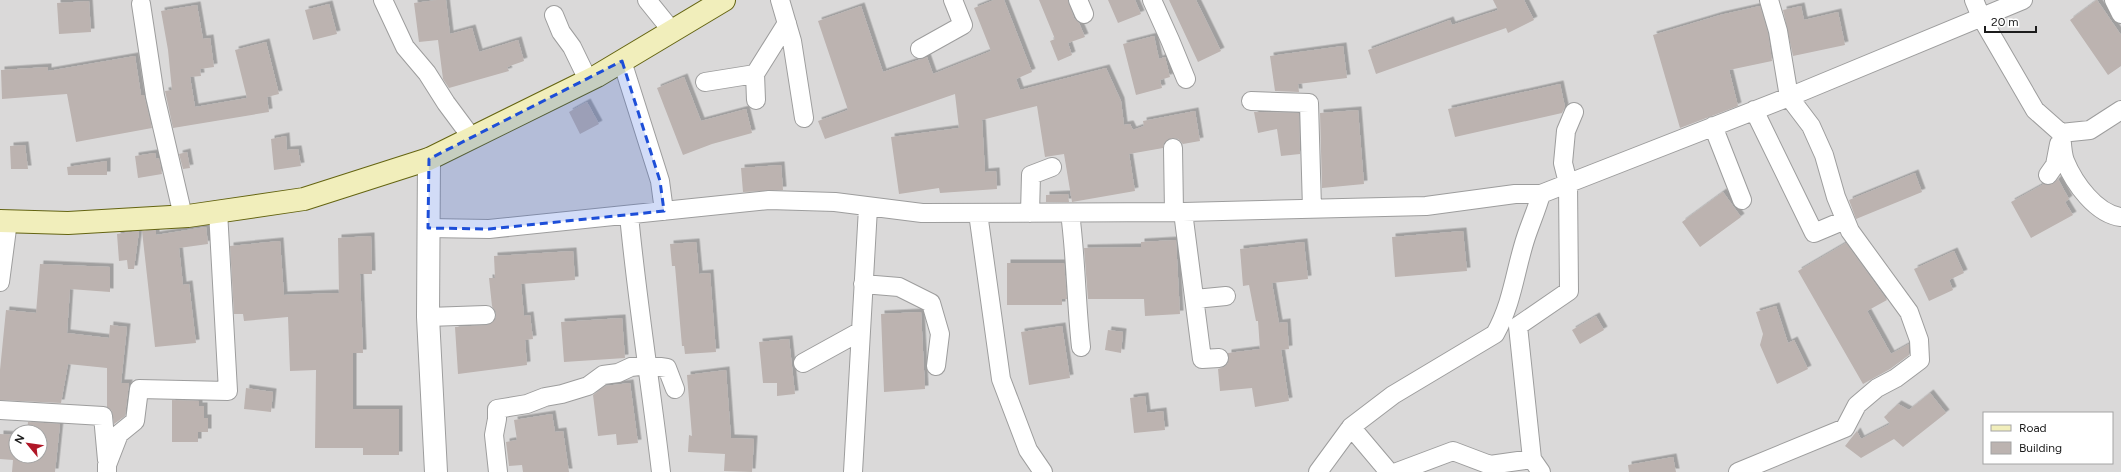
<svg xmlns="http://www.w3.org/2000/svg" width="2121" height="472" viewBox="0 0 2121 472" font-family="Figtree,sans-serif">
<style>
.residential{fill:#dad9d9;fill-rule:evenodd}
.building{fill:#bcb3b0;filter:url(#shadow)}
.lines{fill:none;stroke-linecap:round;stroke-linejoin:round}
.minor-casing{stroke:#9d9d9d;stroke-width:20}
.tertiary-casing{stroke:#9d9d9d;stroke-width:24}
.secondary-casing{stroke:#646411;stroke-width:24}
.minor{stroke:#fff;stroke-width:18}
.tertiary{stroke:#fff;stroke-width:22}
.secondary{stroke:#f1eebb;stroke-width:22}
.marked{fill:#1d4ed8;fill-opacity:0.2;stroke:#1d4ed8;stroke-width:3;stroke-dasharray:8 5;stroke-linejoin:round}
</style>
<defs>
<filter id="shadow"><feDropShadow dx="3.5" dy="-3.5" stdDeviation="0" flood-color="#0004"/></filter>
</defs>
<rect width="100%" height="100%" fill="#ece8e2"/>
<!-- residential -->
<path class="residential" d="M0 0H2121V472H0ZM1984 413H2112V463H1984ZM16 432H40V456H16Z"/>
<!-- building -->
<path class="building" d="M437 0H446L450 34 472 28 479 52 518 40 524 61 507 67 509 71 449 88 443 79 438 40 419 42 414 3Z
M994 0H1004L1032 72 1016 79 1020 90 1106 68 1121 101 1124 125 1130 124 1133 130 1144 126 1143 121 1195 111 1200 141 1183 144 1178 139 1172 138 1164 143 1163 148 1129 154 1135 191 1072 202 1064 154 1045 157 1037 106 982 120 985 172 996 171 997 189 940 193 939 188 899 194 891 137 959 128 955 94 825 139 818 121 848 110 818 21 861 6 883 72 927 57 933 74 991 51 974 8Z
M1039 0H1068L1074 18 1079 23 1085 37 1068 43 1072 55 1058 61 1050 41 1055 39Z
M1108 0H1135L1141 14 1118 23Z
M1169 0H1196L1221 51 1198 62Z
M1493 0H1524L1534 20 1508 33 1506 28 1376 74 1368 50 1450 20 1452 25 1498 10Z
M2097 0 2121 35V66L2108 75 2070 20Z
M89 1 91 32 59 34 57 3Z
M329 4 337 34 313 40 305 10Z
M197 5 203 39 210 38 214 67 200 69 201 76 190 77 195 107 247 98 235 50 266 42 279 94 267 97 269 112 173 128 165 91 172 90 168 50 161 11Z
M1760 6 1768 33 1772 61 1729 70 1738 106 1680 128 1653 35 1720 15Z
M1801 6 1804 20 1838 12 1845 45 1793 56 1783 10Z
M1154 36 1159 59 1165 57 1170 77 1160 80 1162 88 1136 95 1123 44Z
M1343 46 1347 78 1298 84 1299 92 1275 91 1270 56Z
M135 56 141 95H144L152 128 76 142 67 94 2 99 1 70 48 67V71Z
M684 77 701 121 746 109 752 133 712 144 683 155 657 88Z
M1560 84 1565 107 1562 113 1455 137 1448 109Z
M587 102 599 124 580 134 569 112Z
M1358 110 1364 184 1322 188 1320 113Z
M1254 112 1299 113 1300 154 1281 156 1277 129 1258 133Z
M286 136 287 150 298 149 301 166 274 170 271 139Z
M25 145 28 169H11L10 146Z
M187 152 190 168 183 169 179 154Z
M155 153 156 159 159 158 162 174 138 178 135 156Z
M107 161V175H68L67 167Z
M781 165 783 190 743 192 741 168Z
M1915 173 1922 192 1856 219 1849 200Z
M2058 179 2069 199 2065 202 2073 215 2031 238 2011 202 2044 184H2053Z
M1723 192 1741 217 1700 247 1682 222Z
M1068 194 1069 202H1046V195Z
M206 227 208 244 179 248 183 285 189 284 196 343 155 347 142 231 156 230V235Z
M139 231 134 269H128L127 260 119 261 117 234Z
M1463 231 1467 271 1395 277 1392 237Z
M371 236 372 274H360L363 353H353V409H399V455H363V448H315L316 370 290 371 288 317 244 321 243 314H234L230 246 280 241 284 295 339 293 338 238Z
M1176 240 1180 314 1145 316 1144 299H1088L1084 248 1141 247V242Z
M696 242 699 274 710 273 716 352 685 354 684 346H682L675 266H672L670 244Z
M1304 242 1308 279 1272 283 1279 323 1287 322 1289 349 1281 350 1289 401 1255 407 1252 388 1220 391 1218 369 1224 367 1228 363V353L1260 349 1258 321H1256L1249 285 1243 286 1240 249Z
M1846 243 1887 300 1867 311 1891 354 1909 344V355L1890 369 1863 384 1798 271Z
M573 251 575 280 521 284 524 316 530 315 533 339 525 340 527 365 458 374 455 327 487 325 495 320 496 314 492 306 489 278H495L494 256Z
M1954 251 1964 273 1949 280 1953 290 1929 301 1914 269Z
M1007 263H1064L1067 299H1062V305H1007Z
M40 264 110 267V292L70 289 67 333 109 338 110 325 127 327 121 383H129L125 416 114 424 112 411 107 407V368L68 364 61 403 0 400V370L6 310 36 313Z
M1776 306 1788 343 1794 340 1808 369 1777 384 1760 345 1763 334 1756 312Z
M921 312 925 389 884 392 881 314Z
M1596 316 1604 330 1580 344 1572 330Z
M622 318 625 358 564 362 561 322Z
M1062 326 1070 378 1029 385 1021 332Z
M1108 330 1123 332 1121 353 1105 350Z
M789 339 795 394 777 396V383H763L759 342Z
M726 370 731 438 754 439 752 472 724 471 725 454 688 452 689 435 692 436 687 375Z
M630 383 638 443 617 445 616 434 598 436 593 395 605 386Z
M246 388 273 392 271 412 244 409Z
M1930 393 1946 413 1903 447 1894 439 1861 458 1845 446 1857 431 1861 439 1890 424 1884 417 1898 404 1909 410Z
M1145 396 1147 413 1163 411 1165 430 1134 433 1130 398Z
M172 400 199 401V406H204V418H208V432H198V442H172Z
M552 414 555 432 563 431 569 472H523L522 465 509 466 506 442 517 440 514 420Z
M28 422 60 424 55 472H12L13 460 0 459V434L16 435V456H40V432H27Z
M1673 457 1676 472H1629L1628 465Z"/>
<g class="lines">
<!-- minor casing -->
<g class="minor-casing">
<path id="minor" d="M383 0 405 47 427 73 446 103 472 138
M647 0 672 31
M780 0 792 41 804 118
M1078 0 1084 14
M1152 0 1170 40 1186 79
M1974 0 1981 17 2035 110 2061 133 2090 130 2121 110
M2114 0 2121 14
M141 4 155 96 183 216
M554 15 561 32 572 47 588 80
M920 49 963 25 953 0
M622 61 660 181 664 211
M755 74 756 100
M705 82 755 74 787 23
M1251 101 1309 103 1312 209
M1754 110 1814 233 1845 220
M1713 126 1742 200
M2061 133C2062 142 2062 153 2065 161 2074 183 2096 214 2121 217
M1173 148 1174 212
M2048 175 2055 165 2059 144
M1183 212 1202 359 1219 358
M978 213 1001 379 1028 450 1043 472
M1030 213 1031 175 1052 167
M1070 213C1076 257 1076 302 1081 347
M629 215C637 301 651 386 661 472
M428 228 489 229 769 200 835 202 922 213 1183 212 1426 206 1515 194H1541L1789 97 2023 0
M0 282 8 221
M863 284 899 287 931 303 940 334 936 366
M1195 299 1226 296
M428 317 486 315
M803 363 861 331
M0 410 103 416 107 460
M1351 427 1389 472
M107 472V465L119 434 135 421 139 389 228 391 218 211
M498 472 494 435 497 419V409L527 404 545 397 562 394 588 386 603 375 618 373 631 367 647 365 667 368 675 389
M853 472 868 208
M1318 472 1351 427 1393 395 1495 334C1513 302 1515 270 1526 237 1531 222 1537 209 1541 194
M1397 472 1453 451 1490 465 1532 459
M1541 472 1532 459 1518 326 1569 291 1568 183 1563 163 1566 131 1574 112
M1738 472 1845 428 1857 405 1877 388 1896 378 1920 360 1919 340 1909 312 1850 231 1836 197 1824 155 1811 126 1789 97 1778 31 1769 0"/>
</g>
<!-- tertiary casing -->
<g class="tertiary-casing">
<path id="tertiary" d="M429 159 428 317 436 472"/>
</g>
<!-- secondary casing -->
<g class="secondary-casing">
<path id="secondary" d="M0 221 68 223 188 216 304 199 429 159 597 76 724 0"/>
</g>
<!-- minor -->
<use href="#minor" class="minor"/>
<!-- tertiary -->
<use href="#tertiary" class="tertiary"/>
<!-- secondary -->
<use href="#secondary" class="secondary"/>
</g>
<!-- marked area -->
<path class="marked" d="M622 61 660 181 664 211 489 229 428 228 429 159Z"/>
<!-- legend -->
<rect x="1983" y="412" width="130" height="52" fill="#ffffff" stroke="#a4a4a4"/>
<rect x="1991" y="425" width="20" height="6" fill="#f1eebb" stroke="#a4a4a4"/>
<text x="2019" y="432" font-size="12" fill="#1c1c1c">Road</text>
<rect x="1991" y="442" width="20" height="12" fill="#bcb3b0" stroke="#a4a4a4"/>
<text x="2019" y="452" font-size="12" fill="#1c1c1c">Building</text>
<!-- north arrow -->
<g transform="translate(28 444) rotate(299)"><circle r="19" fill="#ffffff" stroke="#a4a4a4"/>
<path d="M0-3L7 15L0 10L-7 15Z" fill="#b01727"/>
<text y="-6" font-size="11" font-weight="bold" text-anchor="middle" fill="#1c1c1c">N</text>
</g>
<!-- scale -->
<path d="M1985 26v6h51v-6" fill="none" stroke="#1c1c1c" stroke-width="2"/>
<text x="1991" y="26" font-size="12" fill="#1c1c1c" stroke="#ffffff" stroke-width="3" paint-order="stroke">20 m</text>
</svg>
